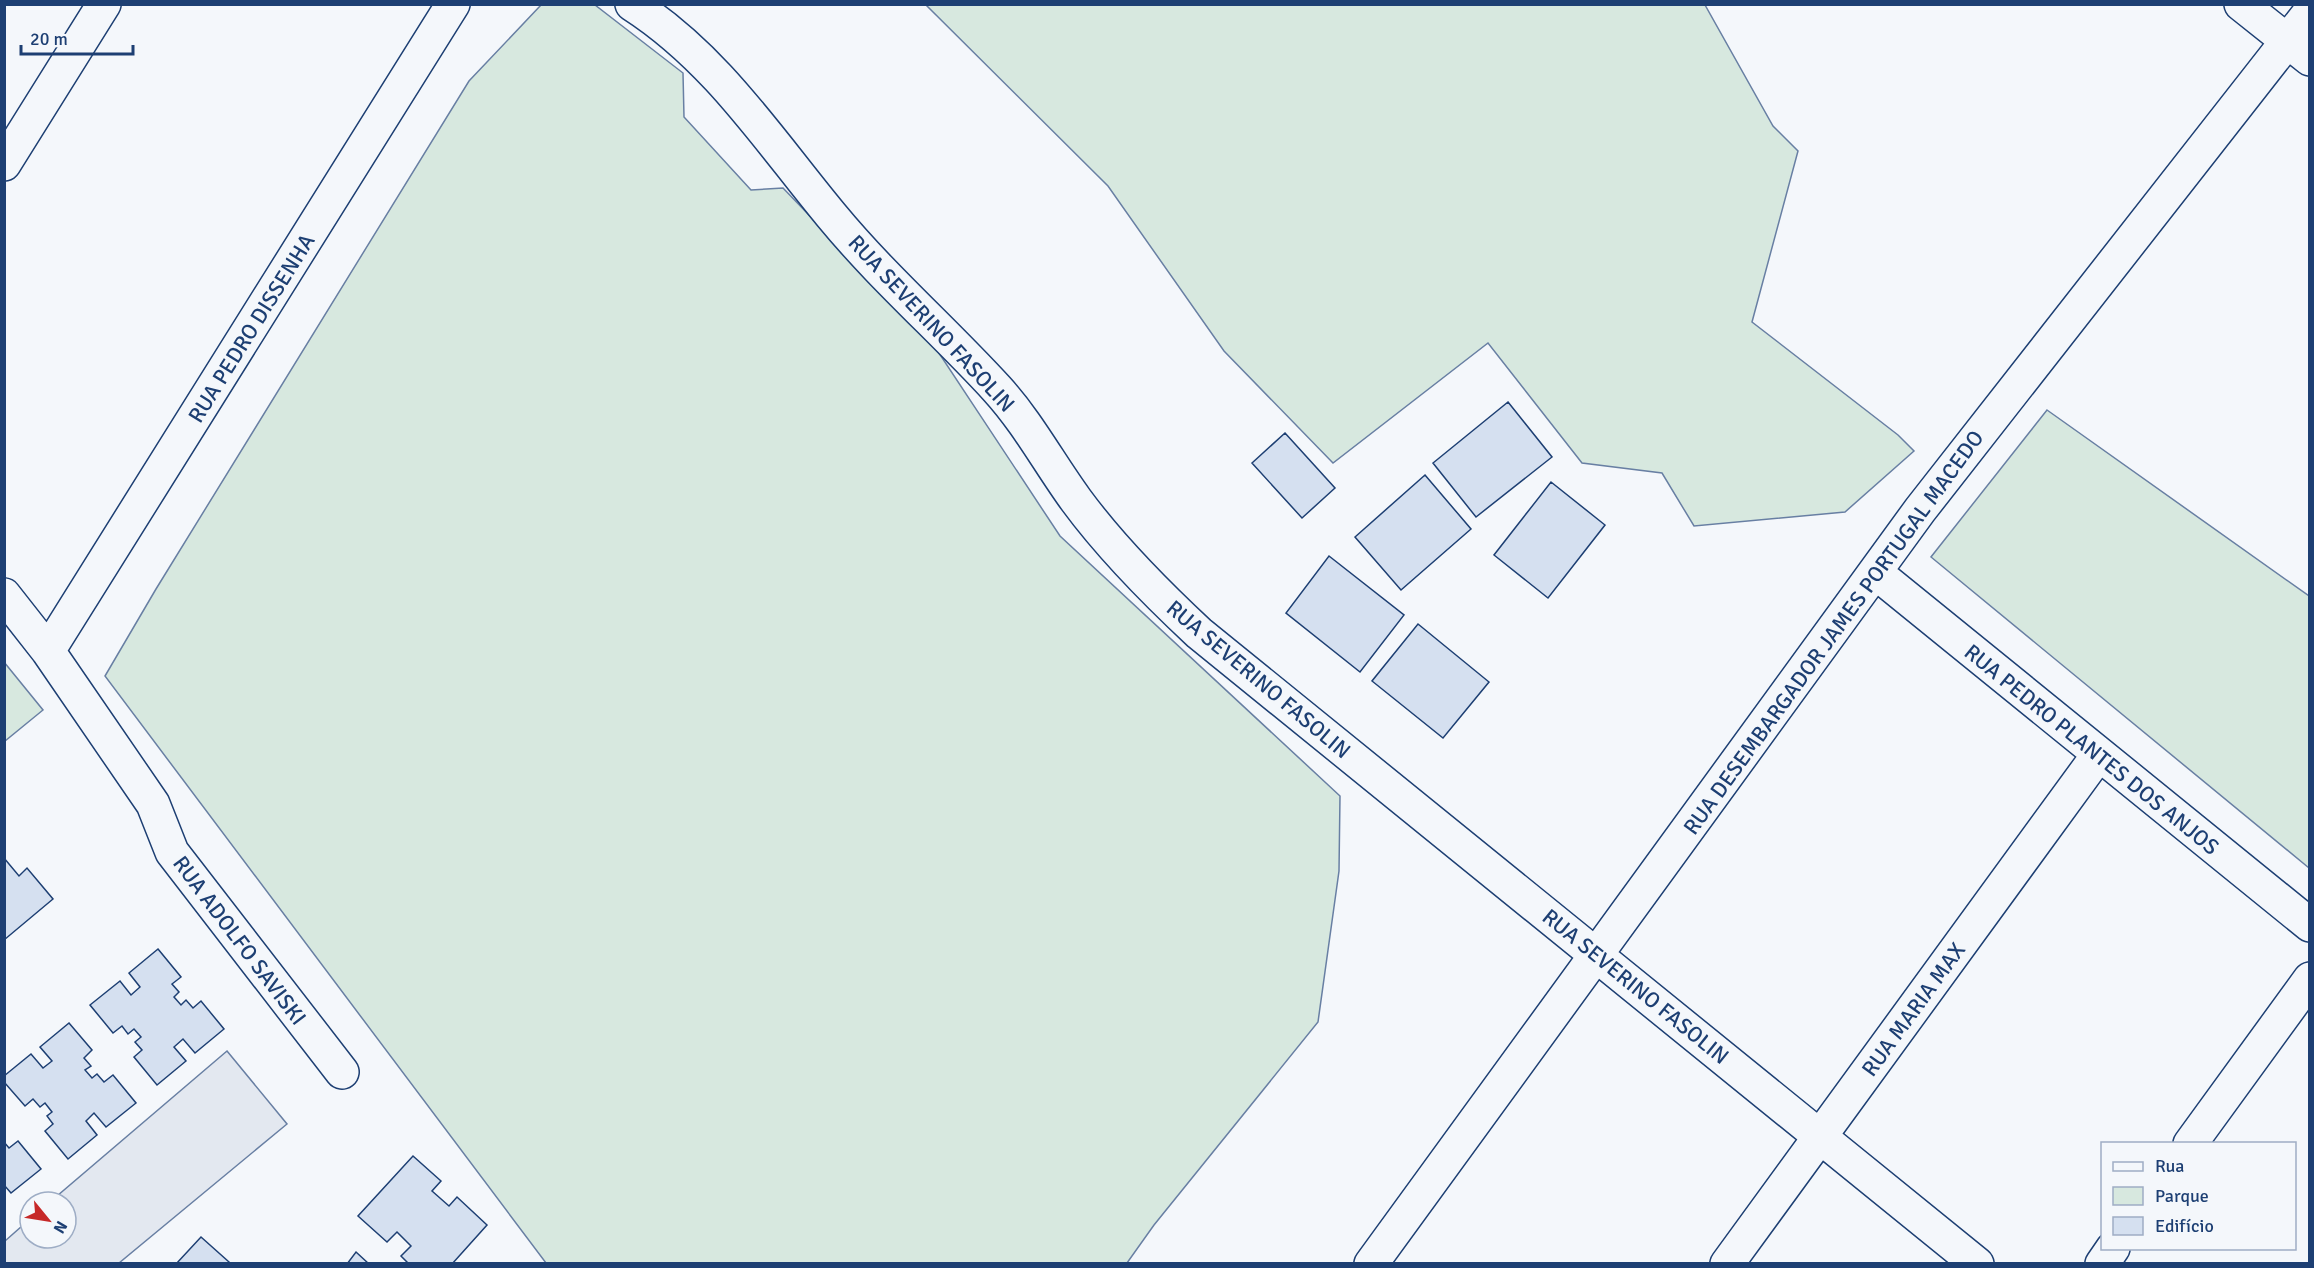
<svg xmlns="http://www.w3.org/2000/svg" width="2314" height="1268" viewBox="0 0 2314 1268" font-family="Signika,sans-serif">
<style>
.green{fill:#d7e8df;stroke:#687fa3;stroke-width:1.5}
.parking{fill:#e3e8f0;stroke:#687fa3;stroke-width:1.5}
.building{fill:#d5e0f0;stroke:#1d3f73;stroke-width:1.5}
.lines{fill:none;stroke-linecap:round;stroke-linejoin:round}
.minor-casing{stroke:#1d3f73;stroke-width:36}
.minor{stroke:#f4f7fb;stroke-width:33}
.labels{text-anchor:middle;stroke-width:4.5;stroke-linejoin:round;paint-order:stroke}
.street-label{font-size:22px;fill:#1d3f73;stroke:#f4f7fb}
</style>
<rect width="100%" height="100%" fill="#f4f7fb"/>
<!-- green -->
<path class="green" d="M541 5H595L683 73 684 117 751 190 783 188 933 344 1060 536 1340 796 1339 871 1318 1022 1154 1225 1127 1263H546L105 676 156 589 469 81Z
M926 5H1705L1773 126 1798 151 1752 322 1898 435 1914 451 1845 512 1694 526 1662 473 1582 463 1488 343 1333 463 1224 351 1108 186Z
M2047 410 2309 596V868L1931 557Z
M4 662 43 710 5 741H4Z"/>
<!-- parking -->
<path class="parking" d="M227 1051 287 1124 119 1263H5V1241L30 1219V1238H66V1202H50Z"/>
<!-- building -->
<path class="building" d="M1508 402 1552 457 1476 517 1433 463Z
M1285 433 1335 488 1302 518 1252 463Z
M1425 475 1471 529 1401 590 1355 537Z
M1551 482 1605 525 1548 598 1494 555Z
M1329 556 1404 615 1360 672 1286 613Z
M1418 624 1489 682 1443 738 1372 681Z
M4 858 19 876 27 868 53 899 4 940Z
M158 949 181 977 172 984 179 992 174 997 181 1005 186 1000 193 1008 201 1001 224 1029 195 1053 183 1039 174 1047 186 1061 157 1085 134 1057 142 1050 135 1042 141 1037 134 1029 128 1034 122 1026 113 1033 90 1005 120 981 131 995 140 987 129 973Z
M69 1023 92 1050 84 1058 91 1066 85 1070 92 1078 97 1074 104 1082 113 1075 136 1103 106 1127 94 1113 86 1121 97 1135 68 1159 45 1131 53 1124 47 1116 52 1112 45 1103 40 1107 33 1099 25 1106 4 1082V1076L31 1054 43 1068 52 1061 40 1047Z
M18 1141 41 1169 11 1193 4 1185V1142L9 1148Z
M413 1156 441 1181 432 1191 449 1206 457 1197 487 1225 452 1264H409L401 1256 411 1246 397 1232 387 1242 358 1216Z
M201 1237 229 1262 227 1264H176Z
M356 1252 369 1264H347Z"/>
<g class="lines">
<!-- minor casing -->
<g class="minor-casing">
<path id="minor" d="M632 4C716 58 768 139 831 215 882 277 943 330 997 389 1028 423 1049 463 1076 500 1112 549 1155 592 1199 633L1977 1264
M2241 4 2310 59
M4 164 104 4
M1875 572 2310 925
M4 595 48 651 153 804 172 852 342 1072
M48 651 453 4
M2190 1144 2310 979
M1371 1264 1920 510 2310 12
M1727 1264 2099 754
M2102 1264 2113 1248"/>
</g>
<!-- minor -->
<use href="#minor" class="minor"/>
</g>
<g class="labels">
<!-- street labels -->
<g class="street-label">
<text transform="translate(932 323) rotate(47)" y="8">RUA SEVERINO FASOLIN</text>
<text transform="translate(251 328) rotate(-58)" y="8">RUA PEDRO DISSENHA</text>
<text transform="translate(1833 632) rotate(-54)" y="8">RUA DESEMBARGADOR JAMES PORTUGAL MACEDO</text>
<text transform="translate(1259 679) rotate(40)" y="8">RUA SEVERINO FASOLIN</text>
<text transform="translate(2092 749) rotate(39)" y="8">RUA PEDRO PLANTES DOS ANJOS</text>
<text transform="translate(240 940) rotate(53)" y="8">RUA ADOLFO SAVISKI</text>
<text transform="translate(1636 986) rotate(39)" y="8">RUA SEVERINO FASOLIN</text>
<text transform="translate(1913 1009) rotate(-54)" y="8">RUA MARIA MAX</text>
</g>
</g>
<!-- border -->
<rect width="2314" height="1268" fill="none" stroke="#1d3f73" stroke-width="12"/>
<!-- legend -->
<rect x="2101" y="1142" width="195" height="108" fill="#f4f7fb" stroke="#9eadc5" stroke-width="1.5"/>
<rect x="2113" y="1162" width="30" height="9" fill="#f4f7fb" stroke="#9eadc5" stroke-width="1.5"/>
<text x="2155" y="1172" font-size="18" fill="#1d3f73">Rua</text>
<rect x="2113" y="1187" width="30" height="18" fill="#d7e8df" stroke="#9eadc5" stroke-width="1.5"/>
<text x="2155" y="1202" font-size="18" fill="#1d3f73">Parque</text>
<rect x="2113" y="1217" width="30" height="18" fill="#d5e0f0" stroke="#9eadc5" stroke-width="1.5"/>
<text x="2155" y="1232" font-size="18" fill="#1d3f73">Edifício</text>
<!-- north arrow -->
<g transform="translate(48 1220) rotate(120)"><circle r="28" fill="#f4f7fb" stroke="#9eadc5" stroke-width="1.5"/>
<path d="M0-4.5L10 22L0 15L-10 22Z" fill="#c62828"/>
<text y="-9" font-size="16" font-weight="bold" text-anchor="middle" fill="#1d3f73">N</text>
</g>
<!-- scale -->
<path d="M21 45v9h112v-9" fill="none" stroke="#1d3f73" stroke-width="3"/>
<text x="30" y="45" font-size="18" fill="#1d3f73" stroke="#f4f7fb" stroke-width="4.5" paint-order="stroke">20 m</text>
</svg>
